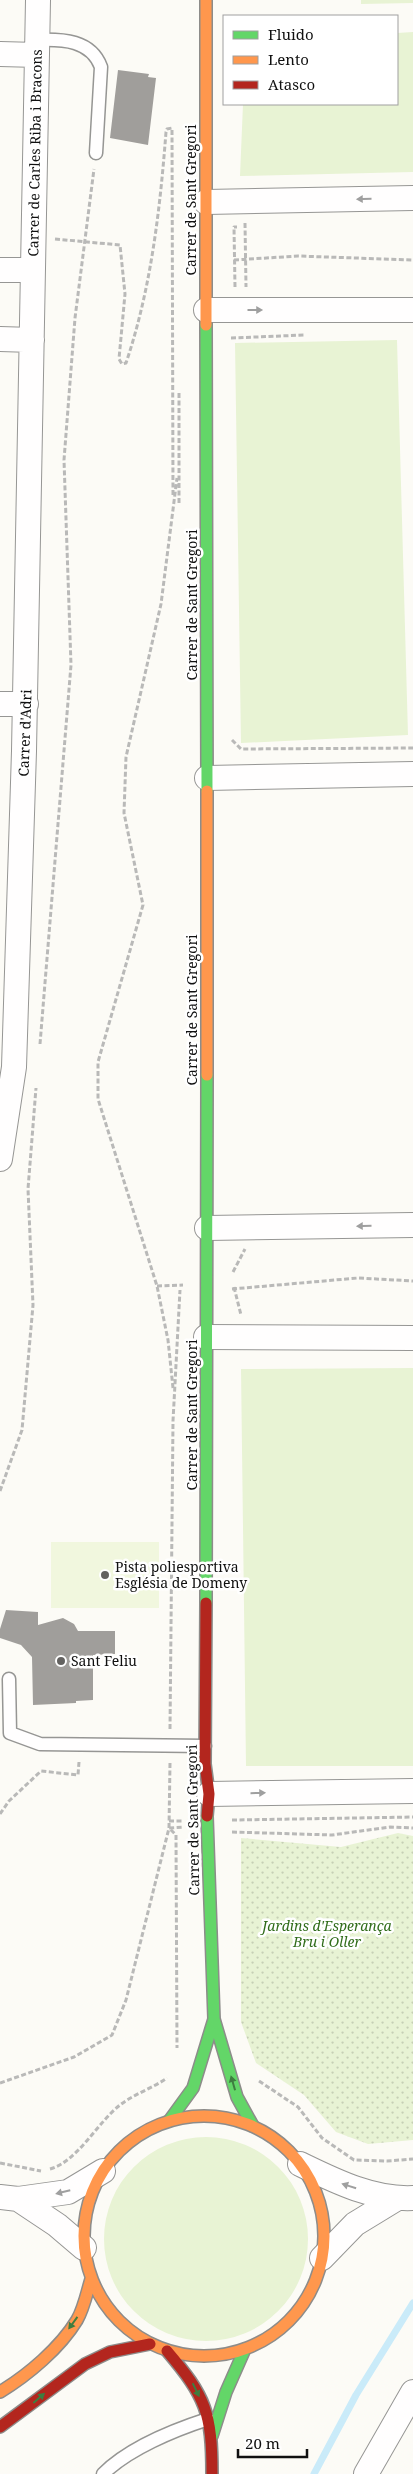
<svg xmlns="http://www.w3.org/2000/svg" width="413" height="2474" viewBox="0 0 413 2474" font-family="'Noto Serif',serif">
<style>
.grass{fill:#e8f3d4}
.park{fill:url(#park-dots)}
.pitch{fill:#f1f7de}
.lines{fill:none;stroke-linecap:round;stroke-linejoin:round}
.stream{stroke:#caebf9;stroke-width:7}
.building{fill:#a09e9b}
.lane-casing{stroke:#969694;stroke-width:15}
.street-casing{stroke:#969694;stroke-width:26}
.fast-casing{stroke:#8d8c8a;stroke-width:14}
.slow-casing{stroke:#8d8c8a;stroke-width:14}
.jam-casing{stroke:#8d8c8a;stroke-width:14}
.path{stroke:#b9b9b8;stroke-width:3;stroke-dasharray:5 2.5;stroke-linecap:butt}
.lane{stroke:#fffefe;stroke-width:12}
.street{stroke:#fffefe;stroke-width:24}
.fast{stroke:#63d668;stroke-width:11}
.slow{stroke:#ff974d;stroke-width:11}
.jam{stroke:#b3261e;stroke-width:11}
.oneway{fill:#9f9f9f}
.oneway2{fill:#3e7d40}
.poi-dot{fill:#636260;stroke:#fff;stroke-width:2}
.labels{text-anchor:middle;stroke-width:5;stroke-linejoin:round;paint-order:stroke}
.street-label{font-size:14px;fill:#101010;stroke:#fff}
.poi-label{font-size:14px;fill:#101010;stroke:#fff;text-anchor:start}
.park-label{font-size:14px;font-style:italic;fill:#316d1b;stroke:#fff}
</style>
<defs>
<pattern id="park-dots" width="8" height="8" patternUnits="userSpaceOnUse" patternTransform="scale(1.25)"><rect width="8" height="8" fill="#e8f3d4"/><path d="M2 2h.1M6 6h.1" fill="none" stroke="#c6cfb5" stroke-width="1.8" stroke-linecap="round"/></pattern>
</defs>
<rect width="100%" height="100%" fill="#fcfbf6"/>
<!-- grass -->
<path class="grass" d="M361 0H413V3L361 4Z
M413 32V172L240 176 243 104H397V33Z
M397 340 408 735 241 743 235 343Z
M413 1368V1766H246L241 1369Z
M104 2239a102 102 0 1 1 204 0a102 102 0 1 1-204 0Z"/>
<!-- park -->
<path class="park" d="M398 1833 413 1836V2140L368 2144 336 2132 304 2095 256 2063 241 2022V1838L341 1847Z"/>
<!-- pitch -->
<path class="pitch" d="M51 1542H159V1608H51Z"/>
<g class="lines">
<!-- stream -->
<path class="stream" d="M314 2474 356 2395 413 2303"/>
</g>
<!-- building -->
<path class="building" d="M118 70 149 74 148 77 156 78 148 145 110 138Z
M6 1610 38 1612V1625L63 1618 74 1624 78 1631H115V1654L93 1655V1700L76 1701V1703L33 1705 32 1657 21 1645 0 1638V1629Z"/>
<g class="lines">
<!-- lane casing -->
<g class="lane-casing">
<path id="lane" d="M37 40C63 39 91 40 101 67L96 153
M9 1679 10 1733 40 1744 205 1746
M103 2474C128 2449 174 2430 208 2419"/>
</g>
<!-- street casing -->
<g class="street-casing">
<path id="street" d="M0 54 37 55
M206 202 413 198
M0 270H32
M206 310H413
M0 339 32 340
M0 704H26
M207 778 413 774
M0 1159 14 1067 24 751 38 0
M207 1228 413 1225
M206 1337 413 1338
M209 1794 413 1791
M300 2164C335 2181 373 2200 413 2198
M0 2197 18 2199 68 2192 103 2171
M18 2199 57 2225 84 2248
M322 2258 355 2224 396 2199
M366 2474 413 2392"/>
</g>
<!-- fast casing -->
<g class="fast-casing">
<path id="fast" d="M206 325 207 791
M206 1603 207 1075
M207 1816 214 2019 237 2097 253 2126
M169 2121 193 2088 214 2019
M212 2436 226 2392 245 2349"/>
</g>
<!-- slow casing -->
<g class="slow-casing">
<path id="slow" d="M206 0V325
M207 791V1075
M84 2236a120 120 0 1 1 240 0a120 120 0 1 1-240 0Z
M0 2392C28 2375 60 2348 77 2320 84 2308 87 2292 91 2279"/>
</g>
<!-- jam casing -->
<g class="jam-casing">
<path id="jam" d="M206 1603 205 1764 209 1794 207 1816
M167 2351C206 2397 212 2413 212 2474
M0 2427 85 2364 110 2352 150 2344"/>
</g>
<!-- path -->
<path class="path" d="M245 223 246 287
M55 239 120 245 125 294 119 359 122 364 126 363C151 289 160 210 166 132L167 129 172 128 173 495
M234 260 298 256 413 260
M235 287 234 227H237
M231 338 305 335
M179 393V504
M232 740 241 749 413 748
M40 1044 71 665 64 460 75 318 94 169
M233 1272 245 1249
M157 1286 183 1285
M234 1287 241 1315
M232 1289 358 1278 413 1281
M173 1388 168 1340 157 1286 98 1099V1062L143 905 124 813 126 757 161 604 177 478
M0 1491 22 1430 33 1305 28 1189 36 1088
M170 1729 173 1421 180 1290
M170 1763 169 1828 176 1835 177 2048
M0 1814 9 1801 41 1771 78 1775 79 1762
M232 1820 413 1817
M169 1821H183
M232 1832 332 1835 390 1827 413 1828
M259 2081 298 2107 322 2138 354 2160 387 2161 413 2159
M0 2083 74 2057 112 2035 126 2000 169 1828 184 1827
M0 2163 41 2171
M50 2169C78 2161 97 2123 120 2105 134 2094 153 2088 167 2078"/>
<!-- lane -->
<use href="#lane" class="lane"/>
<!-- street -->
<use href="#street" class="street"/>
<!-- fast -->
<use href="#fast" class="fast"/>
<!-- slow -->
<use href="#slow" class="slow"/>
<!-- jam -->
<use href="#jam" class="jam"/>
</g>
<!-- one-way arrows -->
<defs><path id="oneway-solid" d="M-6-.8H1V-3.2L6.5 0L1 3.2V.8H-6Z" transform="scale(1.25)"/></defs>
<g class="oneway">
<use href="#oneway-solid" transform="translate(364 199) rotate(179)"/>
<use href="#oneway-solid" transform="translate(255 310)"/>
<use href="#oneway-solid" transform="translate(364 1226) rotate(179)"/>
<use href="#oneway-solid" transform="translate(258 1793) rotate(-1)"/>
<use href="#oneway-solid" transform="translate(349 2186) rotate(-162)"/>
<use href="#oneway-solid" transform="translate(63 2192) rotate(166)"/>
</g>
<g class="oneway2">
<use href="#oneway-solid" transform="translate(233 2083) rotate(-106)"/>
<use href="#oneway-solid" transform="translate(73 2323) rotate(126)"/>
<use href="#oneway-solid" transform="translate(196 2390) rotate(64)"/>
<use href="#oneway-solid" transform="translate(39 2398) rotate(-41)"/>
</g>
<!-- markers -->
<g class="poi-dot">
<circle cx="105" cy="1575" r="5"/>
<circle cx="61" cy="1661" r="5"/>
</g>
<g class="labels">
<!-- street labels -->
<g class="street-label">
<text transform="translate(35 153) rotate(-89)" y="5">Carrer de Carles Riba i Bracons</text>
<text transform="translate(191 200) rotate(-90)" y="5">Carrer de Sant Gregori</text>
<text transform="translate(192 605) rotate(-90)" y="5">Carrer de Sant Gregori</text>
<text transform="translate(25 733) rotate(-88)" y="5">Carrer d'Adri</text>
<text transform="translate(192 1010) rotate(-90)" y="5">Carrer de Sant Gregori</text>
<text transform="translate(192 1415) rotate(-90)" y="5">Carrer de Sant Gregori</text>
<text transform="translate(193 1820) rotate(-91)" y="5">Carrer de Sant Gregori</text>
</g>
<!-- poi labels -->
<g class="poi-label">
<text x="115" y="1572">Pista poliesportiva<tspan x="115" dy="16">Església de Domeny</tspan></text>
<text x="71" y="1666">Sant Feliu</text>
</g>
<!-- park labels -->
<g class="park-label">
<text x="327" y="1931">Jardins d'Esperança<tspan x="327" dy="16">Bru i Oller</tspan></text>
</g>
</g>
<!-- legend -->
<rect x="223" y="15" width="175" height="90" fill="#ffffff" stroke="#9f9f9f"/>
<rect x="233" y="31" width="25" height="8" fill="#63d668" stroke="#9f9f9f"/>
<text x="268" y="40" font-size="15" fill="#101010">Fluido</text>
<rect x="233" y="56" width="25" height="8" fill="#ff974d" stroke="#9f9f9f"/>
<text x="268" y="65" font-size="15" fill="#101010">Lento</text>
<rect x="233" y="81" width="25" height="8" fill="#b3261e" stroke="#9f9f9f"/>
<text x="268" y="90" font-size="15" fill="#101010">Atasco</text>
<!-- scale -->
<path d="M238 2449v8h69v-8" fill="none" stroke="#101010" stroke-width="2.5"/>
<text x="245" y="2449" font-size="15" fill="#101010" stroke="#ffffff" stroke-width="4" paint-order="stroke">20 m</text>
</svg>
